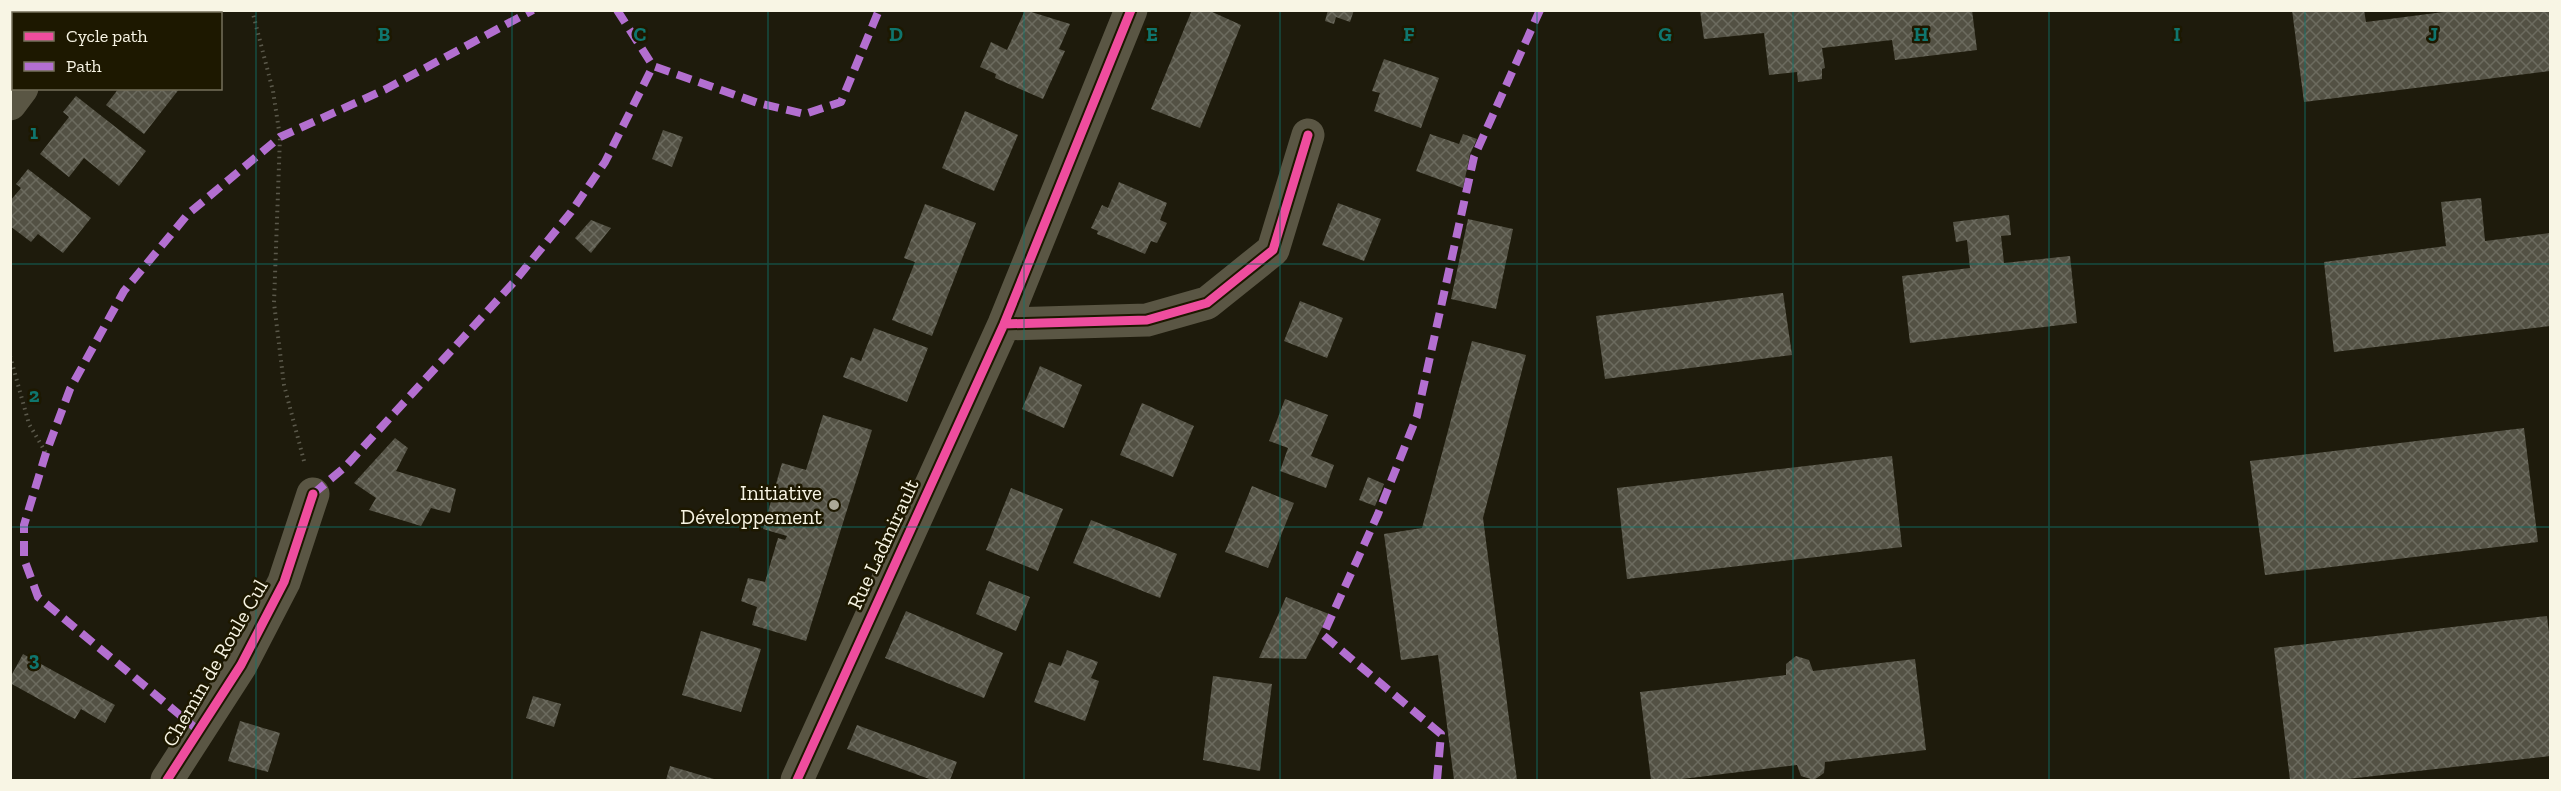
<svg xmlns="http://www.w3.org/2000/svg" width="2561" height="791" viewBox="0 0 2561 791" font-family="'Zilla Slab',serif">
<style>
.building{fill:url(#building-cross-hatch)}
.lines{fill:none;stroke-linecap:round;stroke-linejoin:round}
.path{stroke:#5b594b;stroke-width:4;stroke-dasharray:1.5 4.5;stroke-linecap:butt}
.street{stroke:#5a5644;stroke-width:33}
.quiet{stroke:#b36fd0;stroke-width:8;stroke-dasharray:15 8;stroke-linecap:butt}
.cycleway-casing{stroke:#1d1800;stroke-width:13}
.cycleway{stroke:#ef4d9e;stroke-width:9}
.grid{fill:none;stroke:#0f766e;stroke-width:1.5;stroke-opacity:0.55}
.poi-dot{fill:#aca998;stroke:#1d1800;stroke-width:2}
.labels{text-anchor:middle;stroke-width:5;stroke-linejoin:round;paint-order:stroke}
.poi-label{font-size:21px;fill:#f8f5e4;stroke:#1d1800;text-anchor:end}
.street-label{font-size:21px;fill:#f8f5e4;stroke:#1d1800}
.grid-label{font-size:20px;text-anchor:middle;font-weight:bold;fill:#0f766e;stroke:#1d1800;stroke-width:5;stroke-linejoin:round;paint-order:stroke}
</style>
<defs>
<pattern id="building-cross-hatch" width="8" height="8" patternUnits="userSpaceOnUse" patternTransform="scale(1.5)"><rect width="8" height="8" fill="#535144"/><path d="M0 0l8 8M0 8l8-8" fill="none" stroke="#6c6b5f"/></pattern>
</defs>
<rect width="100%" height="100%" fill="#1e1b0c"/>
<!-- building -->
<path class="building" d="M119 10H173V14H118Z
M1025 10 1070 24 1059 49 1065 51 1043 99 995 78 996 74 980 67 991 42 1007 50Z
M1192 10H1208L1241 25 1200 128 1151 109Z
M1328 10H1354L1350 22 1336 17 1334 24 1325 21Z
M1700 10H1972L1977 50 1895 60 1892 40 1822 48 1825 68 1822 69V79L1798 82 1797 72 1769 75 1764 33 1704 39Z
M2292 10H2364L2366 22 2459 10H2550V71L2304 102Z
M1384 59 1439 78 1421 128 1374 111 1380 93 1372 91Z
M119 88H180L144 134 106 105Z
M76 96 146 151 119 186 84 158 69 177 40 154 69 117 63 112Z
M965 111 1018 135 994 191 942 168Z
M663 130 683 137 672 167 652 159Z
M1430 134 1459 144 1463 134 1477 139 1470 154 1463 188 1416 171Z
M28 169 91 218 63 253 38 234 31 242 10 226V201L21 188 16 184Z
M1119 182 1167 203 1160 220 1167 223 1157 243 1151 241 1145 254 1097 234 1098 231 1091 228 1102 205 1108 208Z
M2481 198 2485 241 2550 233V326L2334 352 2324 262 2446 246 2441 202Z
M1338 203 1381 219 1364 261 1322 245Z
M925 204 976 223 932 336 892 320 915 262 904 258Z
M2009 215 2011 235 2001 236 2004 263 2070 256 2077 323 1910 343 1902 276 1970 268 1967 240 1956 242 1953 222Z
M1468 219 1513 229 1496 309 1451 299Z
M591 220 611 228 591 253 575 238Z
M1783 293 1792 355 1605 379 1596 316Z
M1300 301 1343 318 1327 358 1284 341Z
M874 328 928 348 907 402 843 377 851 357 861 361Z
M1472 341 1526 355 1483 518 1517 780H1454L1438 655 1401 660 1384 534 1422 528Z
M1040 366 1082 385 1064 428 1022 409Z
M1285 399 1328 415 1311 456 1334 465 1326 488 1280 471 1288 448 1269 441Z
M1142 403 1194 426 1173 477 1120 455Z
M823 415 872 430 806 641 752 625 757 607 741 601 748 578 765 582 778 538 785 540 787 536 763 529 782 463 806 470Z
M2524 428 2538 542 2265 575 2250 461Z
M395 438 408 448 396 471 456 489 450 513 431 508 421 526 369 510 376 498 354 483Z
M1892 456 1902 547 1627 579 1617 488Z
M1368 477 1384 484 1375 506 1359 500Z
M1252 486 1294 503 1268 568 1225 552Z
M1011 488 1063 509 1038 571 986 550Z
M1091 520 1177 554 1160 598 1073 563Z
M989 581 1030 597 1016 631 976 614Z
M1286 597 1329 614 1306 659 1259 658Z
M906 611 1003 653 984 698 885 658Z
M2547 616 2550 641V756L2339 780H2290L2274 648Z
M701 631 761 649 741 712 682 695Z
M1067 650 1098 662 1091 678 1099 681 1085 721 1034 702 1049 662 1061 666Z
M23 654 115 705 105 723 81 709 75 719 10 683V678Z
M1796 656 1809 660 1813 671 1915 659 1926 750 1825 762 1824 773 1814 780 1801 776 1797 765 1674 780H1651L1640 692 1786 675V664Z
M1213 676 1272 684 1260 771 1203 760Z
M533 696 561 704 554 727 526 718Z
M240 721 280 733 268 772 228 761Z
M857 725 957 762 950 780H932L847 749Z
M670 766 714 779 666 780Z"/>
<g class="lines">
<!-- path -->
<path class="path" d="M252 10 273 91 280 137 274 303 284 385 304 461
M10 356 29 424 46 453"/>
<!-- street -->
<path class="street" d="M66 14V10
M10 104 22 88
M1004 324 1147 320 1207 303 1273 250 1308 135
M167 780 241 665 284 582 313 494
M797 780 1004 324 1131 10"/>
<!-- quiet -->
<path class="quiet" d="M617 10 653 66 758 103 805 114 841 102 879 10
M313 494 345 467 514 282 571 212 605 162 653 66
M199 731 38 597 24 559V525L46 453 70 389 124 291 188 214 280 137 386 89 533 10
M1437 780 1441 734 1323 635 1378 514 1417 416 1474 157 1540 10"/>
<!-- cycleway casing -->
<g class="cycleway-casing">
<path id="cycleway" d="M1004 324 1147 320 1207 303 1273 250 1308 135
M167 780 241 665 284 582 313 494
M797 780 1004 324 1131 10"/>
</g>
<!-- cycleway -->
<use href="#cycleway" class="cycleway"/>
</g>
<!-- grid -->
<path class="grid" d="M256 10V780M512 10V780M768 10V780M1024 10V780M1280 10V780M1537 10V780M1793 10V780M2049 10V780M2305 10V780M10 264H2550M10 527H2550"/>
<!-- markers -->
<circle class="poi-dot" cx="834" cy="505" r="6"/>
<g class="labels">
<!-- poi labels -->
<g class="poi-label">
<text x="822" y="500">Initiative<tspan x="822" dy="24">Développement</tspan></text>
</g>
<!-- street labels -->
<g class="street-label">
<text transform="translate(883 544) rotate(-65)" y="7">Rue Ladmirault</text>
<text transform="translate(215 663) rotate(-60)" y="7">Chemin de Roule Cul</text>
</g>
</g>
<g class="grid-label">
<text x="384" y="41">B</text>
<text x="640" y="41">C</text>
<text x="896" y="41">D</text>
<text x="1152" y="41">E</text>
<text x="1409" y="41">F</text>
<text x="1665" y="41">G</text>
<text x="1921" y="41">H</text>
<text x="2177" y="41">I</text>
<text x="2433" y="41">J</text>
<text x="34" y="139">1</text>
<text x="34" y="402">2</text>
<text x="34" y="666">3</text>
</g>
<!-- border -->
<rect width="2561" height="791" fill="none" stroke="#f8f5e4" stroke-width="24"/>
<!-- legend -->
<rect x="12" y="12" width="210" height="78" fill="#1d1800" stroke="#75705b" stroke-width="1.5"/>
<rect x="24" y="32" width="30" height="9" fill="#ef4d9e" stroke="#75705b" stroke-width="1.5"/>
<text x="66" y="42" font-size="18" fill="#f8f5e4">Cycle path</text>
<rect x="24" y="62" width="30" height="9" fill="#b36fd0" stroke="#75705b" stroke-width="1.5"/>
<text x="66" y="72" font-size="18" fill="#f8f5e4">Path</text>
</svg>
